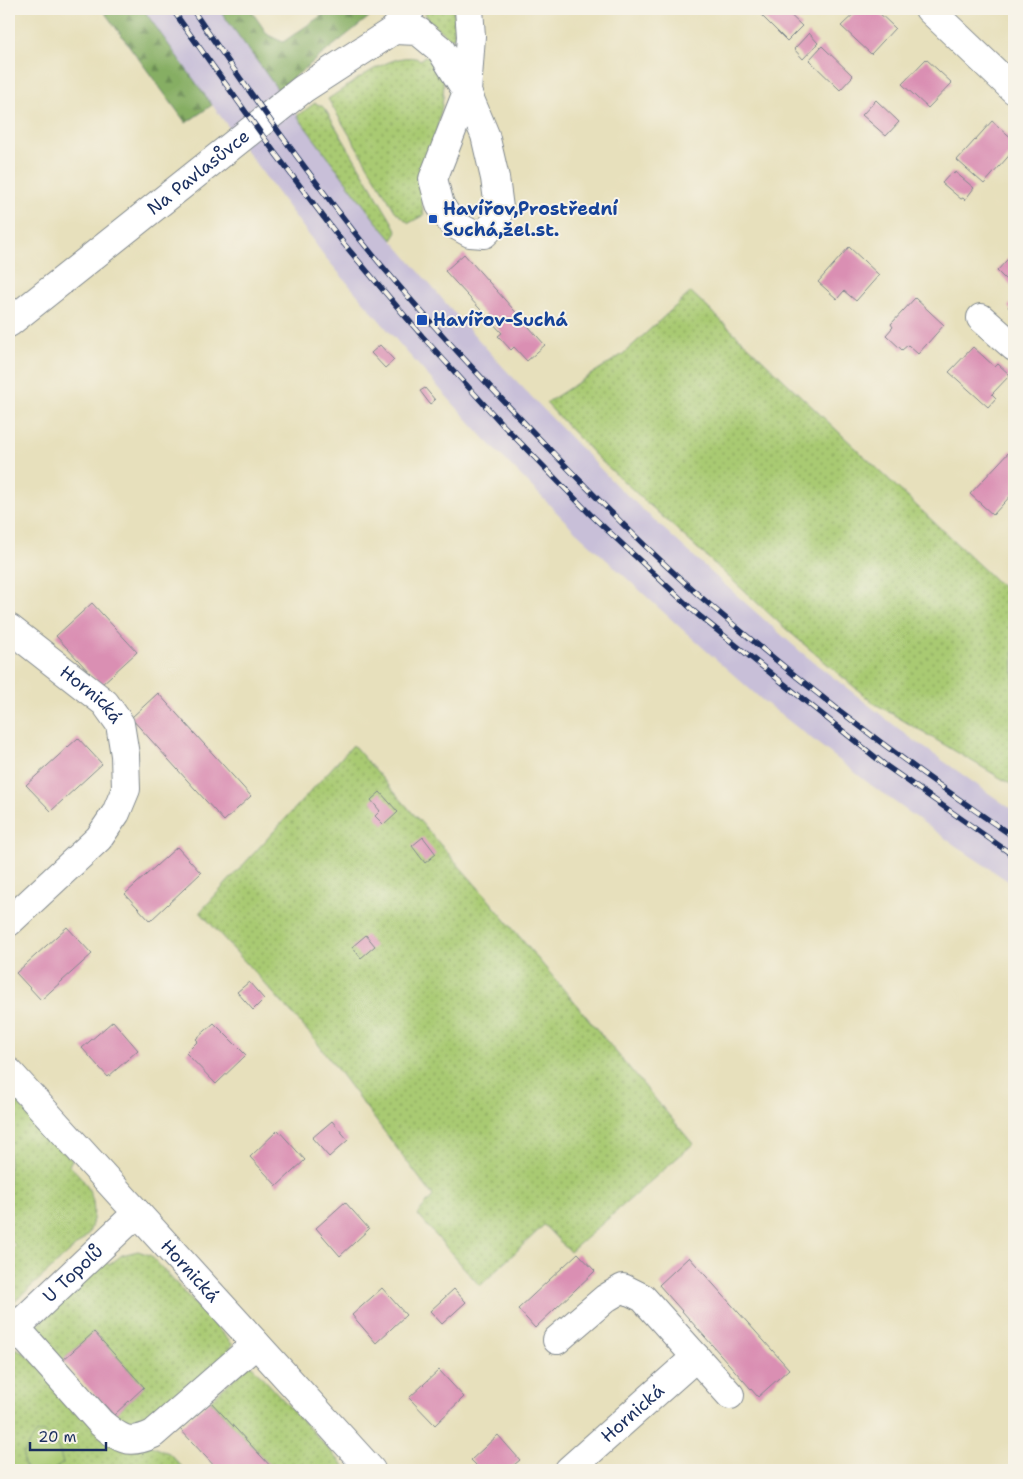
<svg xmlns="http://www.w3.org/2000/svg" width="1023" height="1479" viewBox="0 0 1023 1479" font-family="'Shantell Sans',sans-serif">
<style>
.industrial{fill:#c8bfd8}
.grass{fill:url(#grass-dots);stroke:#627c68}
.forest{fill:url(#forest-firs);stroke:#506e61}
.park{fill:#a9ca72;stroke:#627c68}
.building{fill:#da8fb3}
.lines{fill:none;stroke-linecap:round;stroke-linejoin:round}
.minor-casing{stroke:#81888d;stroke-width:30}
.minor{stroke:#fff;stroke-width:28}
.rail-casing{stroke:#1b2f5e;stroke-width:5.5}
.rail{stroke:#f7f3e8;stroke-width:4;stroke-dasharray:11;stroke-linecap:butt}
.transit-dot{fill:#1a4fb4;stroke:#f7f3e8;stroke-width:2}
.labels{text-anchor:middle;stroke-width:4;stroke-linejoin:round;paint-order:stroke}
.street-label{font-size:18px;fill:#1b2f5e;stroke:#f7f3e8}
.transit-label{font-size:18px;font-weight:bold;fill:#164399;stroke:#f7f3e8;text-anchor:start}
</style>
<defs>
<pattern id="grass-dots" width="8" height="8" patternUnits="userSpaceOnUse" patternTransform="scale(1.25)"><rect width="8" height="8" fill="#a9ca72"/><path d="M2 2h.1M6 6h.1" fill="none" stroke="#89a461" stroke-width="1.8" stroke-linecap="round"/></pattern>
<pattern id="forest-firs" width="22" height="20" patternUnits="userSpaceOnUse" patternTransform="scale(1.25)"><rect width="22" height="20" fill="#86ae64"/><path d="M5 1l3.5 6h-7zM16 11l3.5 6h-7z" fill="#6d8e56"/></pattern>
</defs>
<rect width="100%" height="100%" fill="#f7f3e8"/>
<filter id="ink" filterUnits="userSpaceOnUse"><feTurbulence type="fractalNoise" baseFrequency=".02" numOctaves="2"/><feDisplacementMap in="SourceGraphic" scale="10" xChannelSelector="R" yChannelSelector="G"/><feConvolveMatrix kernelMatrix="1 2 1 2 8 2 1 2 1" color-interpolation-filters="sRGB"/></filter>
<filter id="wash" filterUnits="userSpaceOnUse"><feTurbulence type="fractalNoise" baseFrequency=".0096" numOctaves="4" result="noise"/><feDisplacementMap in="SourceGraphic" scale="20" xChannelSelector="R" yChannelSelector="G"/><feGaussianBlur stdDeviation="1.12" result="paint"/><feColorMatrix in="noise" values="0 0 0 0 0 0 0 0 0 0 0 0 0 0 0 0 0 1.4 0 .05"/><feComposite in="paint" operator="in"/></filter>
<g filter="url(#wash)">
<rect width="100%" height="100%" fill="#e7e0bc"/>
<!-- industrial -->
<path class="industrial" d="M143 9H219L375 220 450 308 504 368 616 485 724 584 801 652 908 736 1014 811V885L956 846 871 785 762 700 683 630 574 530 484 438 404 349 326 258 218 113Z"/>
<!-- grass -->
<path class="grass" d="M425 9H454L455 37 451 39C442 31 424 22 425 9Z
M424 56C464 61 431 144 427 168 426 176 428 186 428 195L421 201 424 215 409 223 395 211 328 99C349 86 396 47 421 60Z
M315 103 322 106 325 109 392 222 397 232 392 240 375 220 297 116Z
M691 292 1014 598V786L872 702 786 629 598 458 546 403 623 354Z
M353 745 482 892 693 1144 570 1252 544 1225 480 1286 417 1214 433 1196 312 1036 200 912Z
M9 1093 72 1160 69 1165C91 1185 101 1206 88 1235L9 1307V1251L15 1245 9 1239Z
M138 1251 150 1255 232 1344 230 1356 148 1429 126 1432 114 1415 144 1387 94 1332 63 1360 34 1328 105 1261 109 1265 122 1255Z
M13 1349H18L151 1446 169 1453 185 1470H9V1351Z
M249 1364 252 1366 348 1470H274L210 1401Z"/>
<!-- forest -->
<path class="forest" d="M102 9H143L212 105 186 123Z
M219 9H250L268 35 283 42 331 9H379L278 90Z"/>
<!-- park -->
<path class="park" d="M45 1432 58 1447 63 1463 53 1470H27C18 1455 28 1446 37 1433Z"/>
<g id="blocks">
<!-- building -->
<path class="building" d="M759 9H784L802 26 787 41 757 11Z
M859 9H875L895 28 871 54 841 26Z
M809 33 818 43 803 59 794 49Z
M822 46 853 76 840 90 809 60Z
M926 59 952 83 928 108 902 84Z
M876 100 899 122 886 136 862 115Z
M992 121 1014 140V150L984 184 957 160Z
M952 172 954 174 955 172 974 188 965 200 963 198 961 199 942 183Z
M849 247 879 275 856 301 844 291 837 299 818 282Z
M1014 252V285L1013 287 997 271Z
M464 254 545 345 527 361 514 347 511 350 498 336 502 333 445 271Z
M915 298 944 325 918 354 908 345 902 350 886 335 893 327 891 324Z
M1014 300V313L1008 307Z
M380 345 394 360 385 368 371 353Z
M973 347 995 367 998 364 1010 375 992 394 996 398 988 407 949 372Z
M425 388 435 400 430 404 420 391Z
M1011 450 1014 452V492L993 515 970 494Z
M92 603 137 652 101 685 56 636Z
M158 693 251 796 224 821 131 718Z
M78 738 102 764 51 811 26 785Z
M380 792 398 812 384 825 375 816 380 811 371 800Z
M423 837 436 854 425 863 412 846Z
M177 847 201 873 150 921 125 894Z
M67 927 92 954 41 1000 16 973Z
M366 935 375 946 361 958 352 947Z
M249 982 264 999 253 1010 237 992Z
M113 1021 138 1050 108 1077 82 1048Z
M214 1023 246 1055 216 1084 186 1053 198 1041 196 1039Z
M332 1121 348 1140 329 1157 312 1138Z
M278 1130 305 1160 277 1186 250 1157Z
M345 1202 369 1229 340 1256 316 1228Z
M578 1253 595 1271 535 1328 518 1309Z
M689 1257 789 1369 758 1397 659 1285Z
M382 1288 406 1315 376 1343 352 1315Z
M454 1289 466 1302 442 1324 430 1311Z
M94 1332 144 1387 114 1415 63 1360Z
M439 1370 464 1397 435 1425 409 1398Z
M210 1401 274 1470H218L179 1428Z
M498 1435 520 1460 508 1470H481L471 1460Z"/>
</g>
</g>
<g filter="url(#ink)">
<use href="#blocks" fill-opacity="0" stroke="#81888d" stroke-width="1"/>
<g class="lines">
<!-- minor casing -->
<g class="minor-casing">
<g id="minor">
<path d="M929 9 1014 90"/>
<path d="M394 30 418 31 441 50 467 92 485 135 495 178 499 208 497 221 484 234 470 233 452 223 440 205 433 179 467 92 471 36 469 9"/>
<path d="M981 318 1014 347"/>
<path id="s1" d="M9 323 303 89 394 30 411 9"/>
<path id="s2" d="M9 628 105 703 120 724 125 755 126 789 116 813 99 838 9 922"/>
<path id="s3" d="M9 1072 371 1470"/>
<path d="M9 1320 101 1423C121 1440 129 1445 153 1434L256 1344"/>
<path id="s4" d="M9 1334 137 1213"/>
<path d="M557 1340 606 1298 623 1288 643 1298 730 1395"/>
<path id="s5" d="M569 1470 696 1357"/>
</g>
</g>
<!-- minor -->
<use href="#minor" class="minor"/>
<!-- rail casing -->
<g class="rail-casing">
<path id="rail" d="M172 9 275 153 344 244 422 336 502 424 590 514 697 614 885 765 1014 856
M192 9C244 85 298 160 355 233 410 302 471 367 532 431 589 490 647 551 709 604 806 687 908 766 1014 837"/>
</g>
<!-- rail -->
<use href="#rail" class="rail"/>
</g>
</g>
<!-- markers -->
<g class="transit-dot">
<rect x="428" y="214" width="10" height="10" rx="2.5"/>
<rect x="416" y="314" width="12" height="12" rx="2.5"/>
</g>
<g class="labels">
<!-- street labels -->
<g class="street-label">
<text dy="6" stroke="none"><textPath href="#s1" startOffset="242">Na Pavlasůvce</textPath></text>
<text dy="6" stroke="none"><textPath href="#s2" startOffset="106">Hornická</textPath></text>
<text dy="6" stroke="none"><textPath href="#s3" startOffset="269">Hornická</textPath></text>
<text dy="6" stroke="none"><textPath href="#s4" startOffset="88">U Topolů</textPath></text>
<text dy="6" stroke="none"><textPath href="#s5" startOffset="85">Hornická</textPath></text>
</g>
<!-- transit labels -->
<g class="transit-label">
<text x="443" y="215">Havířov,Prostřední<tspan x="443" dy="21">Suchá,žel.st.</tspan></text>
<text x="433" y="326">Havířov-Suchá</text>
</g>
</g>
<!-- margin -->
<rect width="1023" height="1479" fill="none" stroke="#f7f3e8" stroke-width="30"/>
<!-- scale -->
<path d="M30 1442v8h76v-8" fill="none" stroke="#1b2f5e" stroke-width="2.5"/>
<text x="38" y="1442" font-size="15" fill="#1b2f5e" stroke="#f7f3e8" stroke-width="4" paint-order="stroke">20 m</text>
</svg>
